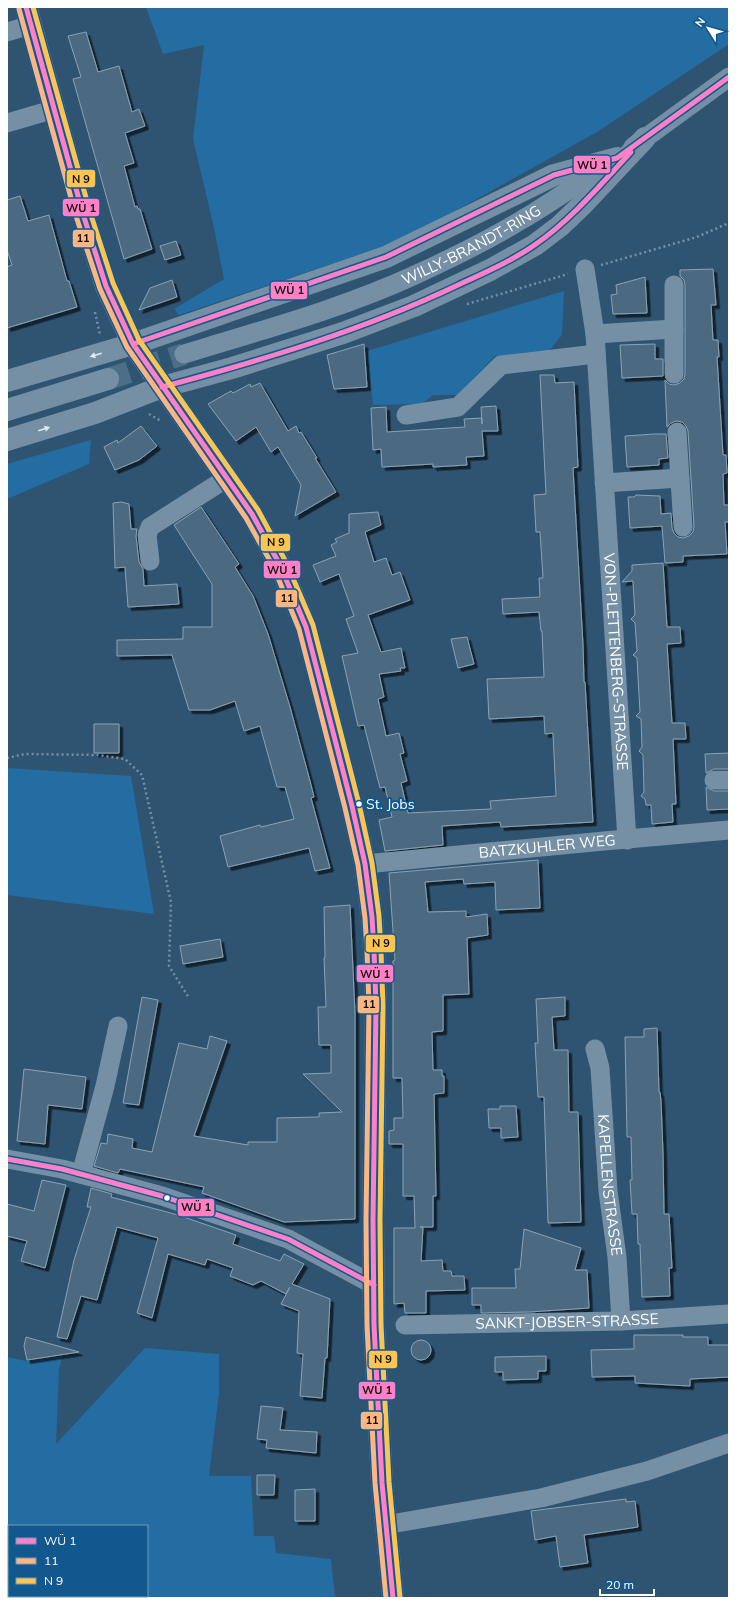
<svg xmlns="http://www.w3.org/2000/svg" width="736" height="1605" viewBox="0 0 736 1605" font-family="Mulish,sans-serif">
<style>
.green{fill:#236da3}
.building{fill:#4c6a82;stroke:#8aa2b3;filter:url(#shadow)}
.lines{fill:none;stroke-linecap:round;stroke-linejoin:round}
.major-tunnel{stroke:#4d6e87;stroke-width:22;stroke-dasharray:22 11;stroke-linecap:butt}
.path{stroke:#7590a5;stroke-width:2.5;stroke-dasharray:2 3;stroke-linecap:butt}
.minor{stroke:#7590a5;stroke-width:19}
.major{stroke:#7590a5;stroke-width:22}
.bus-1-casing{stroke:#12588e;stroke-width:8}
.bus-2-casing{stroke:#12588e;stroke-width:8}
.bus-3-casing{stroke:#12588e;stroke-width:8}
.bus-1{stroke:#ff80c5;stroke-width:5}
.bus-2{stroke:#ffb580;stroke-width:5}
.bus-3{stroke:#fcc553;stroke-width:5}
.oneway{fill:#e3e9ed}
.bus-dot{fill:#fff;stroke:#12588e;stroke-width:1.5}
.labels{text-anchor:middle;stroke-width:4;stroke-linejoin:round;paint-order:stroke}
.bus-label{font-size:14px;fill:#fff;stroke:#12588e;text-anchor:start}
.street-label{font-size:15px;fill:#fff;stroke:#12588e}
.line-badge{stroke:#12588e;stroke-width:1.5}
.pale-badge-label{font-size:11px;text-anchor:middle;font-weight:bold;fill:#111}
</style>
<defs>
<filter id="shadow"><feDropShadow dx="3.5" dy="3.5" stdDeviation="0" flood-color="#0009"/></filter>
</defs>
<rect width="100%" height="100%" fill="#2e5472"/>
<!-- green -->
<path class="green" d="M146 7H729V44L597 132 403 240 179 315 174 309 224 279 214 228 193 139 204 45 163 54Z
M564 291 562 335 547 353 495 356 457 395H433L422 404 373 405 367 351Z
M91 440 89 464 7 499V464Z
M7 768 131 776 154 914 7 895Z
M145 1348 219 1354V1393L209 1476H251L254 1536H274L276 1553 331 1559 335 1598H118L108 1596H147V1526H9V1588H7V1357L26 1361 63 1356 59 1368 56 1444Z"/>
<!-- building -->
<path class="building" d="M86 32 98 72 119 66 132 112 139 109 145 126 125 133 134 163 124 166 135 207 137 206 138 209H140L152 249 124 259 73 79 81 77 68 36Z
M20 196 28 221 49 215 67 281H69L77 307 7 328V267L12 265 7 250V200Z
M176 241 181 255 165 260 160 246Z
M713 269 716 305H711L712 323 713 340H718L719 357H717L723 455H726L727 473 723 474 724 505H729V522H725L727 554 683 556V562L665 563 662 526 630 528 628 497H634L636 495 660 496 661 514 671 513 672 528 674 533 678 537 683 538 689 536 693 532 694 526 688 431 686 426 682 422 676 421 671 423 667 427 665 380 669 384 674 385 680 383 684 379 685 374V285L684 280 680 276V270Z
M645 277 647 313 613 314 611 295 617 294 616 285Z
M172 280 177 297 139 310 150 288Z
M364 344 367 387 334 389 327 355Z
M655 344V359H663V376L622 378 620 345Z
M540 375H554L555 383 574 382 578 467 573 468 583 645 584 682H585L593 822 501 827 500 822 442 826 443 845 385 851 379 820 392 817 385 787 380 788 364 725 358 726 342 656 358 653 346 619 354 616 339 574 320 582 313 565 336 556 331 545 337 542 335 539 349 533V514L378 512 381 525 365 532 374 562 386 558 392 575 400 572 410 600 368 615 381 652 401 648 405 668H400L401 671 379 674 384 697 378 699 386 736 399 733 404 753 400 754 407 781 401 783 408 813 491 809 490 801 556 796 553 733 545 734 544 716 489 719 487 679 544 677 542 631H541L539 612 503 614 502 599 540 597 539 578H543L540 532H536L534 495 546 494Z
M260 383 288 431 296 426 299 433 301 432 317 458H315L336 492 295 516 301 485 278 447 271 452 256 427 236 441 208 404 231 391 233 393 250 384 251 387Z
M496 406 498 431H482L484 456 466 457 467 465 433 467V464L382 467 381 449 373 450 371 408 386 407 387 432 465 427 464 419 482 418V424L481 407Z
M141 426 157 446 139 460 115 470 104 447 117 440 118 443Z
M654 434H666L668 458 659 459V465L627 467 625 436Z
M121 502 129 504 131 529H137L136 536 139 562 143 569 144 586 177 584 179 604 128 607 125 567 115 568 113 503Z
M201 507 239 564 235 567 253 596 268 634 290 707 310 781 314 797 311 798 330 868 315 871 309 848 228 867 220 836 260 825 261 827 294 819 285 787H277L260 726 244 731 235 701 210 710H189L172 655 117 656V640L183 639V627H212V584L174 525Z
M663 563 667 627H680L681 643 667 644 672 723H685L686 739H673L676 804H672L673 822 652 824 651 805H646L645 799 641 796 644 792 643 755 639 751 642 747 641 719 636 716 640 712 638 677 637 658 633 655 637 651 635 623 631 619 635 615 633 581 622 582 632 571V565Z
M467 637 474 664 458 668 451 639Z
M94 724H119V753H94Z
M729 753V769H714L706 773 705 754Z
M706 787 714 791H729V809L707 810Z
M538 860 540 908 496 910 495 882 464 884 463 879 425 882 428 912 466 911V917L487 914 488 935 467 938 469 994 443 995V1031L432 1032 433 1070H442V1076H444V1093L434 1094 436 1196H433V1227H420H423L421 1261 442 1260 443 1271H451L452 1276H464L465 1290 426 1291V1313H405L404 1303 394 1304V1228H415L414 1196H403V1144H389V1131L394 1130V1118H403L402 1078H393V961L395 960 389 873Z
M350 905 355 1013V1219L284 1222 202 1193 204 1187 120 1169 118 1173 94 1166 101 1143 107 1144 108 1134 133 1139 132 1148 152 1152 179 1043 207 1049 210 1036 227 1041 194 1136 248 1145V1142H277V1118L319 1117V1113L342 1112 303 1074 331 1073V1045H319L318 1007H326L324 958H325L324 907Z
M220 939 223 957 183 964 180 946Z
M142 997 158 1000 139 1105 123 1103Z
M565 997V1016L552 1017 554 1050H568L569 1112H578L581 1222 548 1223 544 1097H538L535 1043H538L536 999Z
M657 1028 659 1092H660L661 1101 663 1153 664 1214H669L672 1268H669L670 1296 642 1297 640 1244H638L637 1214H632L630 1180H632L631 1137H627L625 1037H644V1029Z
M24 1069 86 1077 82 1109 48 1105 45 1144 17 1141Z
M500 1106H516L518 1137 501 1138V1128H489L488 1109H500Z
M42 1180 66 1185 45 1268 21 1261 27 1241 7 1236V1204L34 1211Z
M91 1188 112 1194 111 1197 178 1215 236 1235 233 1244 280 1261 284 1254 304 1264 292 1284 330 1299 327 1358H325L322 1398 300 1396 303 1354 297 1353 299 1311 281 1304 290 1287 286 1294 261 1281 253 1285 230 1276 233 1268 207 1259 205 1265 168 1254 152 1318 137 1313 158 1238 117 1227 97 1300 81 1296 67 1339 57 1337 74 1260 91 1207H87Z
M524 1229 581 1248 575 1270H587L589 1308 529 1312 481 1313V1305H472V1288H516L515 1269H520Z
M634 1335H683V1337H708V1345H729V1377L690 1379V1386L635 1383V1376L592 1377 591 1350 634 1349Z
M26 1337 79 1352 27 1360 24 1346Z
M411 1350a10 10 0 1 1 20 0a10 10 0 1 1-20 0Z
M546 1356V1371H538V1379L503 1380V1372H495V1357Z
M261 1406 283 1408 280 1430 317 1432 316 1453 266 1448 267 1440 257 1439Z
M257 1475H275L274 1495H257Z
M315 1489V1521H295V1490Z
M626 1499V1502L635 1501 638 1527 584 1535 588 1563 560 1567 556 1536 535 1540 531 1511Z"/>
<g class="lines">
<!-- major-tunnel -->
<path class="major-tunnel" d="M108 379 184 354"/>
<!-- path -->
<path class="path" d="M601 265 697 237 729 223
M467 304 568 274
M95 312 100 335
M149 414 161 421
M7 758 25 754 98 755 125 759 142 775 171 902 169 966 189 998
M7 1592H9
M91 1596 104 1598"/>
<!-- minor -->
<g class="minor">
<path d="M7 32 31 25"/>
<path d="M7 123 55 109"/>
<path d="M633 147 729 77"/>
<path id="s1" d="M585 269 595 334 627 840"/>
<path d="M674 285V374"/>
<path d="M595 334 674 329"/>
<path id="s2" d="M184 354C262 330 341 309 415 275 452 258 489 240 523 219 552 202 580 182 609 163"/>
<path d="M406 415 458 407 501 365 596 354"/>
<path d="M677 432 683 527"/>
<path d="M604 483 680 478"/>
<path d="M150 561 147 535 150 527 227 478"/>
<path d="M714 780H729"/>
<path id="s3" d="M365 864 604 841 729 830"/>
<path id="s4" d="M595 1049 600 1068 608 1191 617 1257 621 1321"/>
<path d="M7 1159 62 1169 162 1196 288 1239 374 1285"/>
<path d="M81 1174 105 1086 118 1026"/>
<path id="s5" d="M405 1325 621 1321 729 1314"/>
<path d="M385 1525 541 1498 647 1471 729 1443"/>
</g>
<!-- major -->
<path class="major" d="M26 7 83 214 106 286 133 344 252 514 280 565 306 627 352 806 365 864 372 917 374 951 376 1006 373 1220 374 1325 382 1483 393 1598
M7 381 133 344 386 257 554 175 617 158
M7 410 108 379
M7 440 95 413 162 387 232 368 343 333 414 306 490 270 535 245 560 226 583 204 645 138"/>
<!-- bus-1 casing -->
<g class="bus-1-casing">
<path id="bus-1" d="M26 7 83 214 106 286 133 344 252 514 280 565 306 627 352 806 365 864 372 917 374 951 376 1006 373 1220 374 1325 382 1483 393 1598
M133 344 386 257 554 175 617 158 729 77
M162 387C263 360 364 330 458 285 484 273 512 261 536 244 572 219 601 184 631 152
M7 1159 62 1169 162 1196 288 1239 374 1285"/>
</g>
<!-- bus-2 casing -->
<g class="bus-2-casing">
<path id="bus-2" d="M19 9 76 216 100 289 127 347 246 518 274 568 299 629 345 808 358 865 365 918 367 951 369 1006 366 1220 367 1325 375 1483 386 1598"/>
</g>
<!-- bus-3 casing -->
<g class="bus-3-casing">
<path id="bus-3" d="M33 7 90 212 113 283 139 340 258 510 286 562 313 625 359 804 372 863 379 916 381 951 383 1006 380 1220 381 1325 389 1482 400 1597"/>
</g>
<!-- bus-1 -->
<use href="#bus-1" class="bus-1"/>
<!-- bus-2 -->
<use href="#bus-2" class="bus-2"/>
<!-- bus-3 -->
<use href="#bus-3" class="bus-3"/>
</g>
<!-- one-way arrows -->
<defs><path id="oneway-solid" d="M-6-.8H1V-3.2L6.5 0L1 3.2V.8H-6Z"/></defs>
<g class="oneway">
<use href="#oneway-solid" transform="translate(96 355) rotate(164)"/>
<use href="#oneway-solid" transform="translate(44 429) rotate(-17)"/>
</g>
<!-- markers -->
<g class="bus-dot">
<circle cx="359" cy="804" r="3.5"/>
<circle cx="167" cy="1198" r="3.5"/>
</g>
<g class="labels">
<!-- bus labels -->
<g class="bus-label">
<text x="366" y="809">St. Jobs</text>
</g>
<!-- street labels -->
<g class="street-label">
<text dy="5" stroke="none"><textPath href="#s2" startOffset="308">WILLY-BRANDT-RING</textPath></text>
<text dy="5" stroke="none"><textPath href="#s1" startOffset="394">VON-PLETTENBERG-STRASSE</textPath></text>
<text dy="5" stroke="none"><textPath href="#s3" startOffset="183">BATZKUHLER WEG</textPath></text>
<text dy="5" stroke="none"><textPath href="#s4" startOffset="137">KAPELLENSTRASSE</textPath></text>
<text dy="5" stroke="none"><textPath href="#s5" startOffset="162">SANKT-JOBSER-STRASSE</textPath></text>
</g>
</g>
<g class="line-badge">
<rect x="573" y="155" width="38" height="19" rx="4" fill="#ff80c5"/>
<rect x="66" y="169" width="30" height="19" rx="4" fill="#fcc553"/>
<rect x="62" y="198" width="38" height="19" rx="4" fill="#ff80c5"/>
<rect x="72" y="229" width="23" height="19" rx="4" fill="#ffb580"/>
<rect x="270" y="281" width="38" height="19" rx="4" fill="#ff80c5"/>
<rect x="260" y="533" width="31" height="19" rx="4" fill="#fcc553"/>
<rect x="263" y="560" width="38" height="19" rx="4" fill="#ff80c5"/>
<rect x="275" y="589" width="23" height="19" rx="4" fill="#ffb580"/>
<rect x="365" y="934" width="31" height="19" rx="4" fill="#fcc553"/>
<rect x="356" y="964" width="38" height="19" rx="4" fill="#ff80c5"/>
<rect x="357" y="995" width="23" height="19" rx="4" fill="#ffb580"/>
<rect x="177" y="1198" width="38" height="19" rx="4" fill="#ff80c5"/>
<rect x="368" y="1350" width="30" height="19" rx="4" fill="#fcc553"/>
<rect x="358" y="1381" width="38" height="19" rx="4" fill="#ff80c5"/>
<rect x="360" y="1411" width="23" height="19" rx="4" fill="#ffb580"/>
</g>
<g class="pale-badge-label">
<text x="592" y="169">WÜ 1</text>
<text x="81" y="183">N 9</text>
<text x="81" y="212">WÜ 1</text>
<text x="83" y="242">11</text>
<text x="289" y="294">WÜ 1</text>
<text x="276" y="546">N 9</text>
<text x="282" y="574">WÜ 1</text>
<text x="287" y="602">11</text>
<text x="381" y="947">N 9</text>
<text x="375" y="978">WÜ 1</text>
<text x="369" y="1008">11</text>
<text x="196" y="1211">WÜ 1</text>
<text x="383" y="1363">N 9</text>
<text x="377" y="1394">WÜ 1</text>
<text x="372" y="1424">11</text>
</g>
<!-- border -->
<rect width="736" height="1605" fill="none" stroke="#ffffff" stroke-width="16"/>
<!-- legend -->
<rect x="8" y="1525" width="140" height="72" fill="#12588e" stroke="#719bbb"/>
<rect x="16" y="1538" width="20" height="6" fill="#ff80c5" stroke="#719bbb"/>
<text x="44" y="1545" font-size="12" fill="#ffffff">WÜ 1</text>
<rect x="16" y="1558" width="20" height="6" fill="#ffb580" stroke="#719bbb"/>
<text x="44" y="1565" font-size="12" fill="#ffffff">11</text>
<rect x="16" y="1578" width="20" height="6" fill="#fcc553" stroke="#719bbb"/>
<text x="44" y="1585" font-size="12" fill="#ffffff">N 9</text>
<!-- north arrow -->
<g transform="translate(708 28) rotate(307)" stroke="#12588e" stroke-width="3" paint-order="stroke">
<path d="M0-3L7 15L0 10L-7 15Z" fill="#ffffff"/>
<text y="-6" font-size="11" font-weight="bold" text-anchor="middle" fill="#ffffff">N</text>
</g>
<!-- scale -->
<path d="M600 1589v6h54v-6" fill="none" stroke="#ffffff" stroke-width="2"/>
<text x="606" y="1589" font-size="12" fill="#ffffff" stroke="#12588e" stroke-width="3" paint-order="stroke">20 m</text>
</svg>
